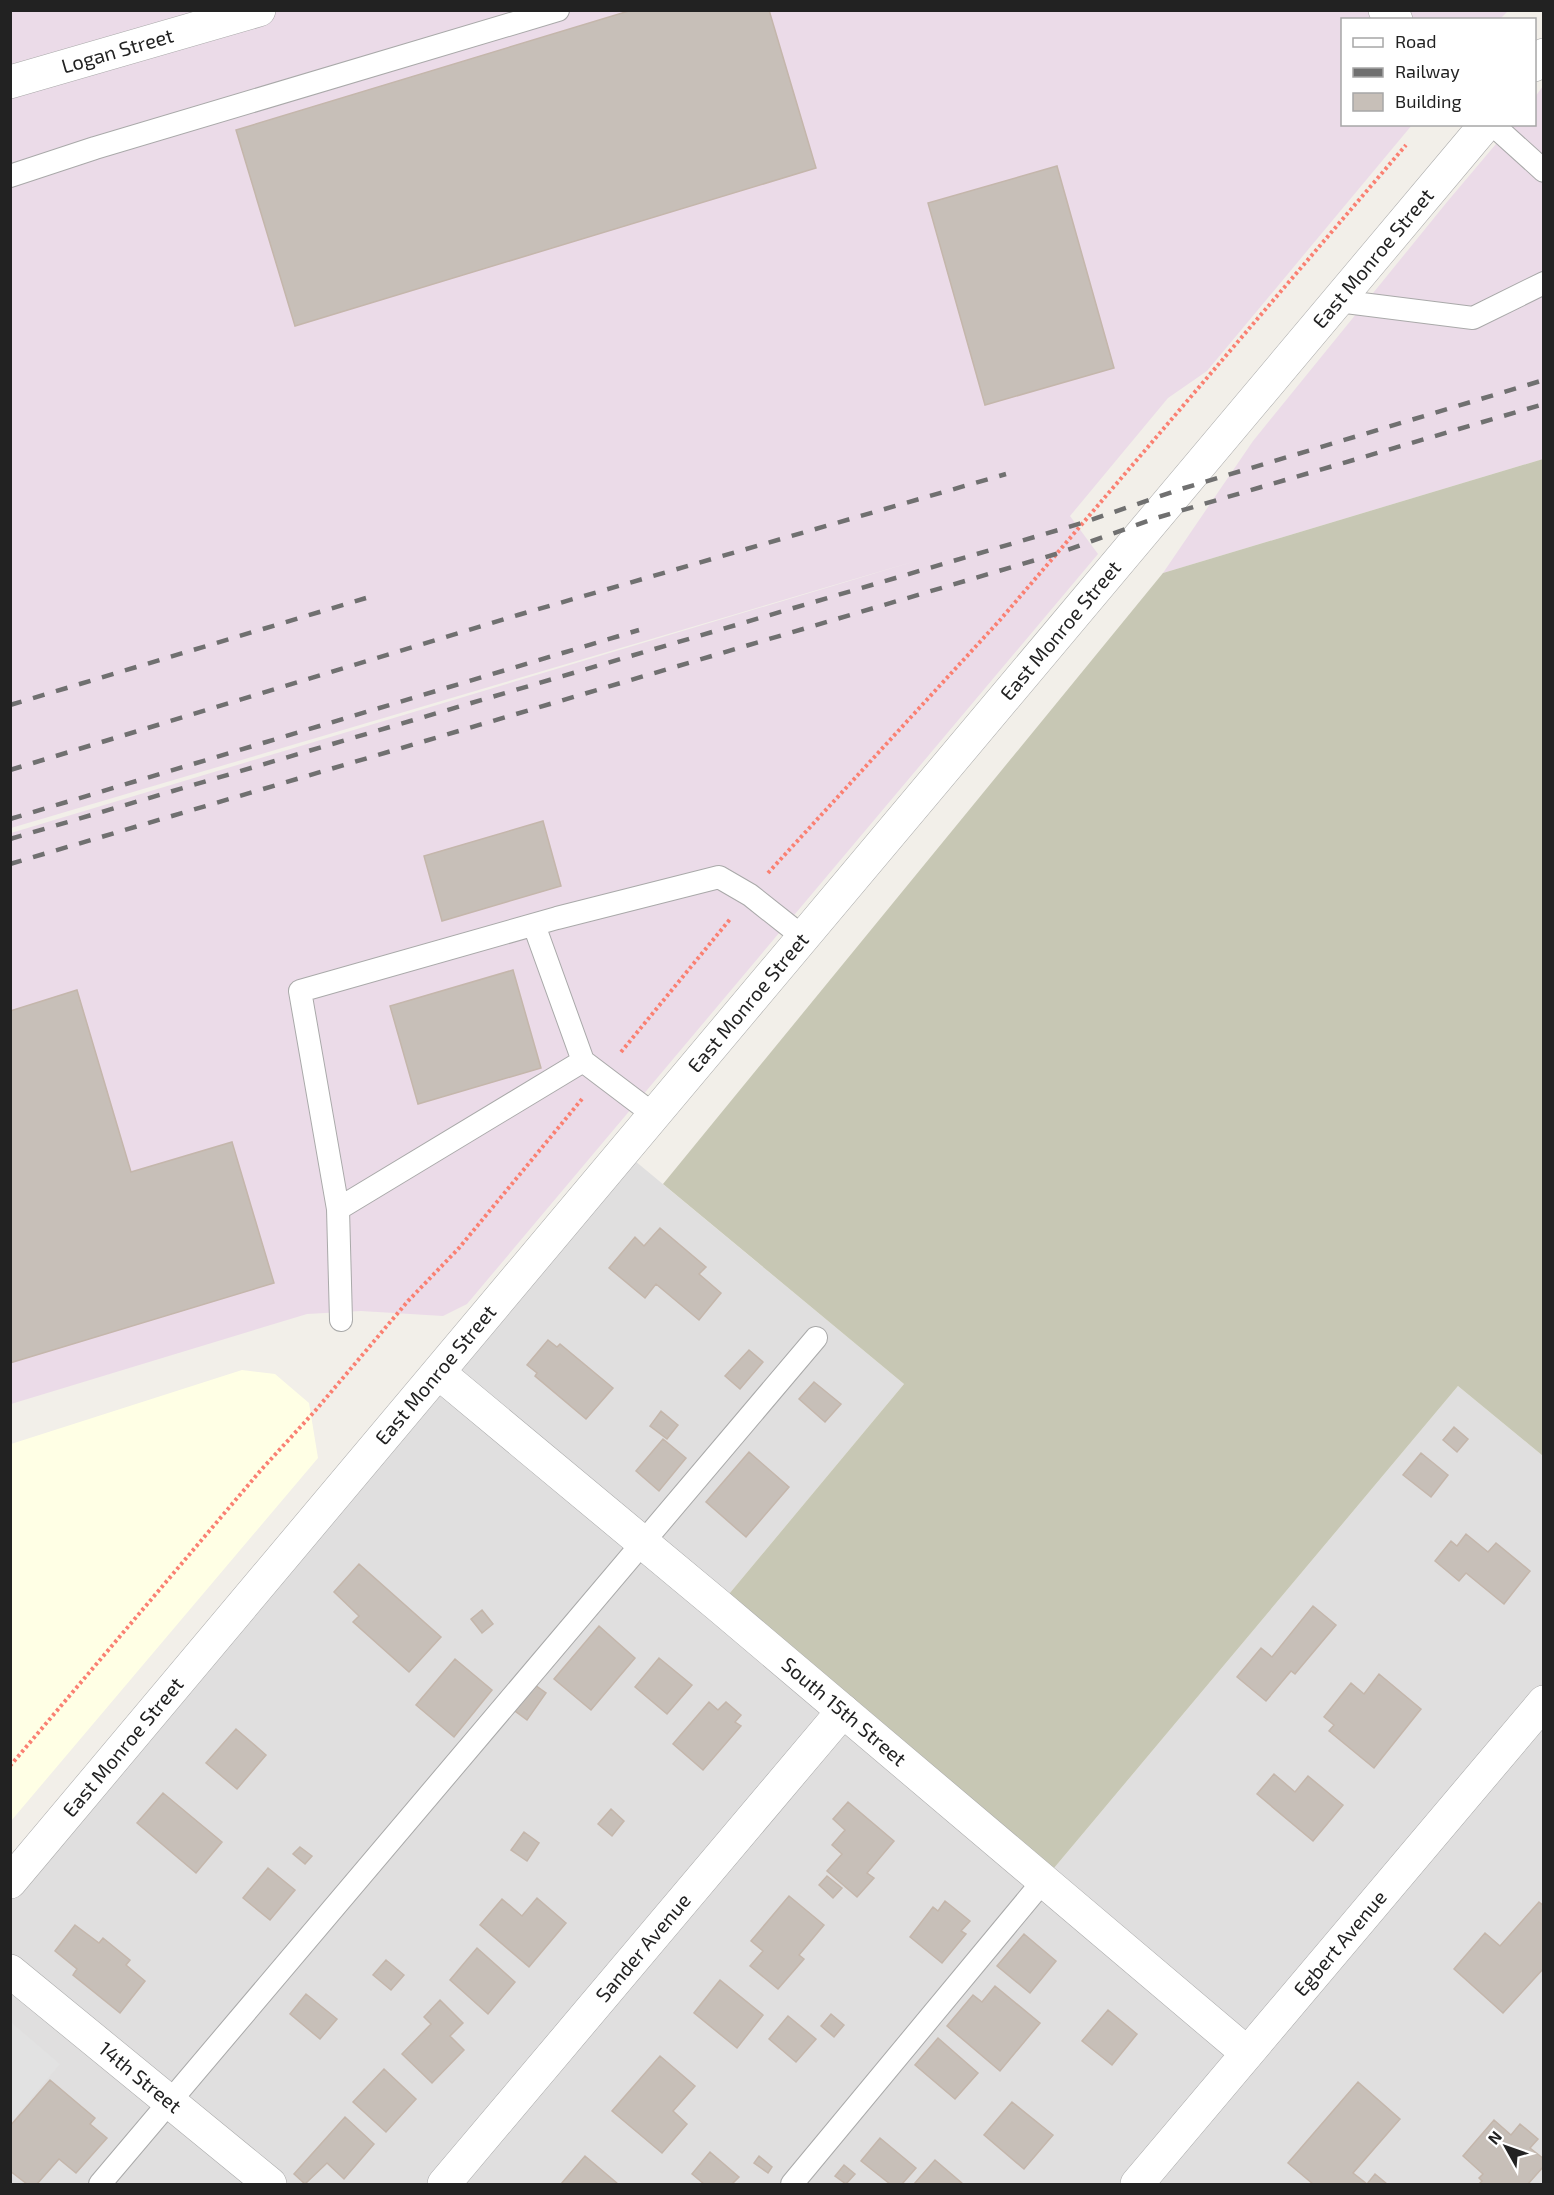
<svg xmlns="http://www.w3.org/2000/svg" width="1554" height="2195" viewBox="0 0 1554 2195" font-family="'Exo 2',sans-serif">
<style>
.residential{fill:#e0dfdf}
.industrial{fill:#ebdbe8}
.education{fill:#ffffe5}
.construction{fill:#c7c7b4}
.parking{fill:#e2e2e2}
.building{fill:#c7bfb8;stroke:#c4b6ab;stroke-width:1.5}
.lines{fill:none;stroke-linecap:round;stroke-linejoin:round}
.service-casing{stroke:#a9a9a9;stroke-width:24}
.minor-casing{stroke:#a9a9a9;stroke-width:34}
.tertiary-casing{stroke:#a9a9a9;stroke-width:34}
.path{stroke:#fa8072;stroke-width:4;stroke-dasharray:3 3;stroke-linecap:butt}
.service{stroke:#fff;stroke-width:22}
.minor{stroke:#fff;stroke-width:33}
.tertiary{stroke:#fff;stroke-width:33}
.rail{stroke:#707070;stroke-width:4.5;stroke-dasharray:12 12;stroke-linecap:butt}
.labels{text-anchor:middle;stroke-width:5;stroke-linejoin:round;paint-order:stroke}
.street-label{font-size:20px;fill:#222;stroke:#fff}
</style>
<rect width="100%" height="100%" fill="#f2efe9"/>
<!-- residential -->
<path class="residential" d="M623 1151 904 1384 719 1606 1044 1880 1458 1386 1543 1456V2184H11V1882Z"/>
<!-- industrial -->
<path class="industrial" d="M11 11H1508L1500 19 1342 20V124L1412 125 1207 371 1168 398 1070 516 1098 554 467 1304 443 1316 361 1311 307 1314 11 1404V833L919 560 11 828Z
M1543 86V459L1163 573 1253 441 1447 202 1512 125 1534 124 1535 97Z"/>
<!-- education -->
<path class="education" d="M242 1370 275 1374 309 1403 318 1458 11 1821V1444Z"/>
<!-- construction -->
<path class="construction" d="M1543 459V1456L1458 1386 1044 1880 719 1606 904 1384 663 1184 1163 573Z"/>
<!-- parking -->
<path class="parking" d="M11 2022 60 2064 11 2123Z"/>
<!-- building -->
<path class="building" d="M632 10H769L816 168 295 326 236 130Z
M1057 166 1114 368 985 405 928 203Z
M543 821 561 886 442 921 424 856Z
M513 970 541 1068 418 1104 390 1006Z
M77 990 131 1172 232 1142 274 1283 10 1363V1011Z
M660 1228 706 1267 699 1274 721 1293 699 1320 656 1284 645 1298 609 1268 635 1237 644 1246Z
M548 1340 557 1347 560 1344 613 1388 586 1419 535 1376 537 1373 527 1365Z
M749 1350 763 1362 740 1389 725 1376Z
M814 1382 841 1404 825 1422 799 1399Z
M661 1411 678 1425 667 1439 650 1426Z
M1454 1427 1468 1439 1457 1452 1443 1440Z
M663 1439 686 1458 659 1491 636 1471Z
M749 1452 789 1487 746 1537 706 1502Z
M1421 1453 1448 1475 1431 1497 1403 1475Z
M1466 1534 1488 1552 1496 1543 1530 1571 1504 1604 1466 1573 1459 1581 1435 1561 1451 1541 1457 1546Z
M359 1564 441 1637 409 1672 353 1622 359 1616 334 1592Z
M1313 1606 1336 1625 1295 1674 1291 1671 1266 1701 1237 1677 1261 1648 1272 1657Z
M482 1610 493 1624 482 1633 471 1619Z
M599 1626 635 1658 591 1710 554 1679Z
M659 1658 692 1685 667 1714 635 1687Z
M455 1659 492 1690 454 1737 416 1705Z
M1379 1674 1421 1709 1374 1768 1329 1731 1334 1725 1324 1717 1351 1683 1364 1694Z
M535 1685 546 1693 527 1720 515 1711Z
M709 1702 718 1710 726 1702 741 1715 735 1722 741 1726 703 1770 673 1744Z
M236 1729 266 1755 237 1789 206 1763Z
M1274 1774 1295 1792 1308 1776 1343 1805 1313 1841 1257 1794Z
M163 1793 222 1842 196 1873 137 1823Z
M848 1802 894 1841 867 1873 874 1878 857 1897 827 1871 842 1854 832 1845 845 1830 833 1819Z
M611 1809 624 1821 612 1836 598 1824Z
M524 1832 539 1843 527 1861 511 1850Z
M300 1847 312 1856 305 1864 293 1854Z
M268 1868 295 1890 270 1920 243 1898Z
M827 1876 842 1888 833 1898 819 1885Z
M789 1896 824 1925 799 1955 804 1959 778 1989 750 1966 763 1951 751 1941Z
M537 1898 566 1923 529 1967 480 1925 502 1899 522 1916Z
M945 1901 970 1921 961 1931 966 1934 942 1963 910 1937 933 1907 938 1911Z
M1539 1902 1544 1906V1968L1503 2013 1454 1969 1485 1933 1500 1946Z
M75 1925 99 1943 103 1938 130 1960 126 1965 145 1981 120 2013 73 1975 77 1969 55 1951Z
M1024 1934 1056 1961 1030 1993 997 1966Z
M477 1948 515 1982 488 2014 450 1980Z
M386 1960 404 1975 391 1990 373 1975Z
M720 1980 763 2015 737 2048 694 2013Z
M995 1986 1040 2023 1000 2071 947 2026 973 1995 982 2002Z
M306 1994 337 2019 320 2039 290 2014Z
M440 2000 463 2023 450 2036 464 2050 432 2083 402 2054 431 2024 424 2017Z
M1108 2010 1137 2034 1112 2065 1082 2041Z
M831 2014 844 2025 834 2037 821 2026Z
M788 2016 816 2039 796 2062 769 2039Z
M938 2038 978 2073 955 2099 915 2065Z
M660 2056 695 2086 673 2111 687 2124 662 2153 612 2111Z
M384 2069 416 2099 386 2132 353 2102Z
M50 2080 95 2118 90 2124 107 2138 76 2173 59 2159 37 2184H27L10 2171V2126Z
M1358 2082 1400 2119 1353 2173 1367 2184H1313L1288 2163Z
M1012 2102 1053 2135 1024 2169 984 2135Z
M345 2117 374 2144 344 2179 327 2163 305 2184 294 2174Z
M1494 2120 1511 2135 1520 2124 1538 2139 1530 2148 1544 2159V2166L1528 2184H1479L1482 2181 1479 2178 1483 2174 1463 2156Z
M880 2138 916 2168 902 2184H890L861 2161Z
M710 2152 739 2177 732 2184H704L692 2174Z
M585 2156 618 2184H561Z
M759 2156 772 2167 768 2173 754 2163Z
M935 2160 963 2184H914Z
M844 2165 855 2174 846 2184 835 2176Z
M1375 2174 1387 2184H1367Z"/>
<g class="lines">
<!-- service casing -->
<g class="service-casing">
<path id="service" d="M1492 124 1544 171
M10 176 95 148 558 10
M1338 301 1473 318 1544 283
M534 925 583 1061
M338 1209 583 1061 653 1114
M341 1320 338 1209 300 991 557 918 719 877 750 895 803 937
M100 2184 816 1338
M792 2184 1044 1880"/>
</g>
<!-- minor casing -->
<g class="minor-casing">
<g id="minor">
<path d="M1385 10 1396 20"/>
<path id="s1" d="M10 82 259 10"/>
<path id="s2" d="M439 1373 719 1606 1247 2053"/>
<path id="s3" d="M10 1971 270 2184"/>
<path id="s4" d="M444 2184 843 1711"/>
<path id="s5" d="M1137 2184 1544 1702"/>
</g>
</g>
<!-- tertiary casing -->
<g class="tertiary-casing">
<g id="tertiary">
<path d="M1534 65 1544 55"/>
<path id="s6" d="M10 1882 1486 124"/>
</g>
</g>
<!-- path -->
<path class="path" d="M768 873 1000 620 1406 145
M621 1052 731 918
M10 1766 261 1470 315 1411 408 1301 459 1248 582 1099"/>
<!-- service -->
<use href="#service" class="service"/>
<!-- minor -->
<use href="#minor" class="minor"/>
<!-- tertiary -->
<use href="#tertiary" class="tertiary"/>
<!-- rail -->
<path class="rail" d="M10 705 366 598
M10 770 518 615 1006 474
M10 819 639 630
M10 839 1082 523 1181 489 1544 380
M10 864 1056 554 1156 518 1544 404"/>
</g>
<g class="labels">
<!-- street labels -->
<g class="street-label">
<text dy="7" stroke="none"><textPath href="#s1" startOffset="112">Logan Street</textPath></text>
<text dy="7" stroke="none"><textPath href="#s6" startOffset="2120">East Monroe Street</textPath></text>
<text dy="7" stroke="none"><textPath href="#s6" startOffset="1634">East Monroe Street</textPath></text>
<text dy="7" stroke="none"><textPath href="#s6" startOffset="1148">East Monroe Street</textPath></text>
<text dy="7" stroke="none"><textPath href="#s6" startOffset="662">East Monroe Street</textPath></text>
<text dy="7" stroke="none"><textPath href="#s2" startOffset="528">South 15th Street</textPath></text>
<text dy="7" stroke="none"><textPath href="#s6" startOffset="176">East Monroe Street</textPath></text>
<text dy="7" stroke="none"><textPath href="#s5" startOffset="315">Egbert Avenue</textPath></text>
<text dy="7" stroke="none"><textPath href="#s4" startOffset="309">Sander Avenue</textPath></text>
<text dy="7" stroke="none"><textPath href="#s3" startOffset="168">14th Street</textPath></text>
</g>
</g>
<!-- border -->
<rect width="1554" height="2195" fill="none" stroke="#222222" stroke-width="24"/>
<!-- legend -->
<rect x="1341" y="18" width="195" height="108" fill="#ffffff" stroke="#a7a7a7" stroke-width="1.5"/>
<rect x="1353" y="38" width="30" height="9" fill="#ffffff" stroke="#a7a7a7" stroke-width="1.5"/>
<text x="1395" y="48" font-size="18" fill="#222222">Road</text>
<rect x="1353" y="68" width="30" height="9" fill="#707070" stroke="#a7a7a7" stroke-width="1.5"/>
<text x="1395" y="78" font-size="18" fill="#222222">Railway</text>
<rect x="1353" y="93" width="30" height="18" fill="#c7bfb8" stroke="#a7a7a7" stroke-width="1.5"/>
<text x="1395" y="108" font-size="18" fill="#222222">Building</text>
<!-- north arrow -->
<g transform="translate(1506 2147) rotate(310)" stroke="#ffffff" stroke-width="4.5" paint-order="stroke">
<path d="M0-4.5L10 22L0 15L-10 22Z" fill="#222222"/>
<text y="-9" font-size="16" font-weight="bold" text-anchor="middle" fill="#222222">N</text>
</g>
</svg>
